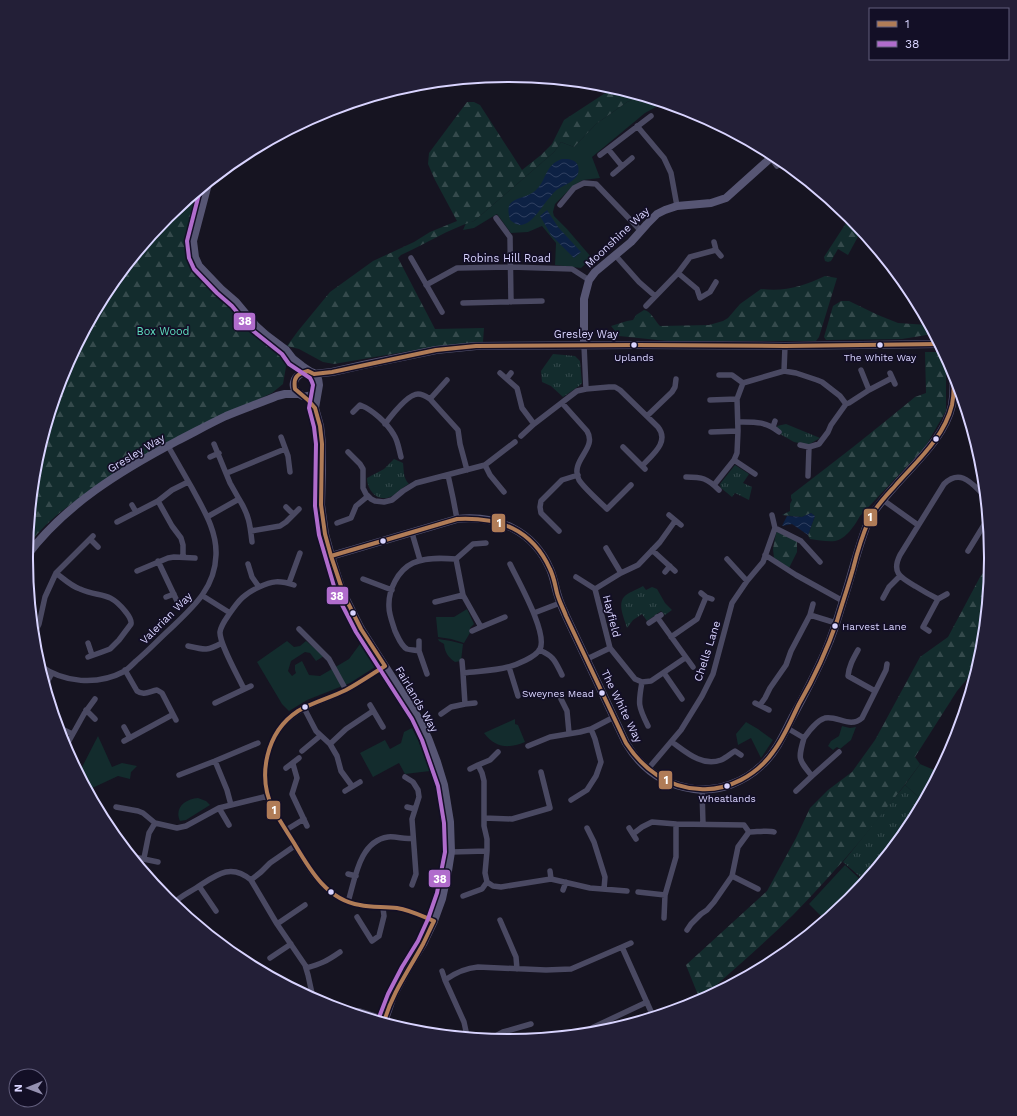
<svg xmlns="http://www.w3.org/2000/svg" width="1017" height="1116" viewBox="0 0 1017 1116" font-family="'Work Sans',sans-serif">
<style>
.green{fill:#132c2d}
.forest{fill:url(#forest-firs)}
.park{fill:url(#park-tufts)}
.water{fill:url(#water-waves)}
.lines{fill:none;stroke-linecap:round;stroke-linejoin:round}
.street{stroke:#4a4962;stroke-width:5.5}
.secondary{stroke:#575674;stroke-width:8}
.bus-1-casing{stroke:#130f26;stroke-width:7}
.bus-2-casing{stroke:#130f26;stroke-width:7}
.bus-1{stroke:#b07c57;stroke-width:4}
.bus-2{stroke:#b06ccc;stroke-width:4}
.bus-dot{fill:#d9d4ff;stroke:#130f26;stroke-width:1.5}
.labels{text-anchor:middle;stroke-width:3.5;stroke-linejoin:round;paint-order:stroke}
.bus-label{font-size:10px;fill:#d9d4ff;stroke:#130f26}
.street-label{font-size:11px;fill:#d9d4ff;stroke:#130f26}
.park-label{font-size:11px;fill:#5fe0c0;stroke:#130f26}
.rim{fill:none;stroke:#d9d4ff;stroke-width:2}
.line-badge{stroke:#130f26;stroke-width:1.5}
.badge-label{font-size:11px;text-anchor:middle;font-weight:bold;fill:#fff}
</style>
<defs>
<pattern id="forest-firs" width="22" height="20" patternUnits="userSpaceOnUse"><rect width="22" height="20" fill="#132c2d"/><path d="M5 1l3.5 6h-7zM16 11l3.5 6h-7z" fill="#354a4c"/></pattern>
<pattern id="park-tufts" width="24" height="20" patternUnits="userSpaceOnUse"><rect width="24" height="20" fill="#132c2d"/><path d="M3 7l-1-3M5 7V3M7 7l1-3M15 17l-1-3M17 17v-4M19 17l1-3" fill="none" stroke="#354a4c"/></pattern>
<pattern id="water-waves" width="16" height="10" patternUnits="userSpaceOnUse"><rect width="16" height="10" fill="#0d2144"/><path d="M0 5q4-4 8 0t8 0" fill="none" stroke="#304060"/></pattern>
</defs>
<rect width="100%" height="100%" fill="#161421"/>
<!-- green -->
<path class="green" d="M641 96 663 103 645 113 592 157 600 178 583 180 573 186 555 204 553 212 554 216 567 229 592 258 581 268 555 265 556 243 542 226 528 232 511 233 497 214 474 228 463 230 466 223 474 221 554 152 561 142 574 147 596 124 627 102Z
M467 609 474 624 470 628 471 631 464 643 451 639 438 637 436 617H454Z
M438 639 451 641 463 644 461 661 455 662C448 657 445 653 444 644L439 641Z
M287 641 294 647 300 646 306 641 324 656 316 661 310 653 305 652 291 661 288 671 292 676 296 673 295 670V665L302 661 309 675 320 676 332 669 349 659 360 644 364 641 376 660 375 667 350 683 307 700 289 711 282 704 257 662Z
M515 719V724L518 725 525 742C509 749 495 748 484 733Z
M746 722 758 729 773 740 761 758 751 738 738 745 736 734Z
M842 726 850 728 856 727 851 740 840 749 837 747 833 750 828 746 831 741 839 736Z
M412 728 418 740 430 771 405 774 399 763 373 777 360 753 385 740 390 749 401 743 404 732Z
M98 736 112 767 122 763 137 766 131 772 130 779 118 776 88 790 79 773Z
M920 764 939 772 923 801 905 785Z
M198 798 206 801 210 805 186 820 180 821C174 808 185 799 198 798Z
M845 865 863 882 850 899 825 920 809 904Z"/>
<!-- forest -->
<path class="forest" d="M613 88 641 96 627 102 596 124 574 147 561 142 554 152 474 221C449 229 425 244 401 255L398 258 435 329 484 328 483 342 439 346 334 364 323 362 299 349 287 346 298 331 330 292 373 261 414 242 430 232 457 221 435 180 428 164 429 153 467 102H474L480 105 522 170 541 155 552 144 564 120Z
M203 187 191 251 234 302 279 349 287 361 283 384 272 393 246 405C213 423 180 441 147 459 102 484 60 504 27 546L35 464 63 373 107 290 167 217Z
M850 217 861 231 848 255 838 249 831 261 828 262 825 261 824 257Z
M825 276 837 278 819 337 816 341H667L619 336 611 326 627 321 633 320 636 315 644 310C651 311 655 321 660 326L709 325 723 321 728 318 740 304 761 289C786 292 803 286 825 276Z
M841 301H849L878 315 898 323 928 325 933 334 902 339 826 340 824 337 833 306Z
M925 352H943L946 358V411L925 447 860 516C855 525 846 539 835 541 828 542 818 540 810 539L808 535 815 516 811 513 802 517 782 515 790 511V504L792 500 791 498V495C833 463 875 430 915 397L926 393Z
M777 532 797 541V552L789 568 774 558 773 549 776 533Z
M991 562 982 652 978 666 957 691 915 757 920 764C882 817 839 868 793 915 766 942 736 967 708 993L709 995 700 1000 686 965 767 891 796 838 810 808 828 790 852 772 875 740 920 657 948 637 980 577Z"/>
<!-- park -->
<path class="park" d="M553 354 575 356 580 361 582 383 579 386 563 397 551 386 542 382 541 371Z
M786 424 820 438 808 445 794 442 780 434 777 426Z
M394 459 403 463C404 471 403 478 409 484 402 487 397 494 390 497 377 502 367 490 367 478L384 469Z
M735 465 749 474 743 483 752 487 749 500 735 493 732 497 721 488 720 484Z
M643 586 646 590 652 587 657 589 665 603 672 610 665 615 661 611 647 621 642 614 633 620 627 628C625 620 617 605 624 597 627 593 638 589 643 586Z
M905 785 923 801 910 826 865 881 843 862Z"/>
<!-- water -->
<path class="water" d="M562 159C568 159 576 159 578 166 582 179 566 184 558 189 555 191 553 193 551 196 543 204 533 224 521 225 516 225 513 222 510 220 509 215 507 209 510 204 514 198 528 197 535 191 547 181 544 165 562 159Z
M547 210 558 227 581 252 574 258 551 235 540 216Z
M811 513 815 516 808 535 792 524 782 526 787 516 802 517Z"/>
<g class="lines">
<!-- street -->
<path class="street" d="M637 126 664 158 671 173 677 206
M608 149 622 166
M600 155 651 116
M771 158 777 166
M613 174 632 158
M560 205 574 188 584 183 596 184 641 231
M496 218 510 237 511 302
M714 242 716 250 721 256
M615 255 639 282 655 296
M411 258 442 312
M678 273 697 289 700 298 710 292 716 282
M426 285 457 268 511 267 572 269 589 280
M463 303 542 301
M646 306 678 273 690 257 716 250
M584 345 586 389
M861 370 869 390
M784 371 785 346
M500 373 517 388 522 408 534 424
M890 373 895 384
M719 375H732L743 383
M507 378 511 373
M430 399 447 380
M710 400 737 399
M562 403 587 431C598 449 569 460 579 480 584 488 600 502 607 509L631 485
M353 412 360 405C373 410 387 423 394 435 398 441 399 450 401 457
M647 416 672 392 675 387 676 379
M738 422C754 422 766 421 779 432
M385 424C391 416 408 394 418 394 423 394 427 397 430 399L458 430 460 444 467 470
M773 427 775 421
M711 432 738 431
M521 436 534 424 577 391 586 389 609 387H615L620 390 658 427C670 442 652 455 642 466L645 469
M281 437 288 456 290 472
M800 445 809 447 819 444 828 432 831 425 846 404 849 403 869 390 892 378
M623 447 642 466
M348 452 360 464 363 469V488L366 494 371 499 375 501 384 502 392 500 403 491 416 483 485 465 515 442
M210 457 219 453
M734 460 755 474
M485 465 490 475 504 492
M227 473 285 449
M448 475 453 498 457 519
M808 476 809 447
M686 477C702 477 707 478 719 490
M714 485 734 460 737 453 738 431 737 399 743 383 784 371 796 373 817 380 822 382 840 396 846 404
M239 499C249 515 250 524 252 542
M883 500 918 525
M158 501 172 526 181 538 183 545V557
M132 505 136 512
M286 507 293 514
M669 515 681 525
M207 517 239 499 230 483 214 444
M117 522 158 501 172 490 188 482
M337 523 351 518 356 506 368 496
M775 528 801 541 820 562
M251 531 280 526 286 522 299 509
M559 531 541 513 540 507 541 501 562 480 578 475
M412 533 420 560
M90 539 98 547
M606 548 621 573
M652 550 675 571
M968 551 987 520
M765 555 796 575 843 601
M456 559 473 544 486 543
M727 559 747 581
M158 561 177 601
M137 571 168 558 174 557 195 558
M665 572 670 566
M56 573C64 579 71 586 80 589 100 598 108 590 125 611 128 615 132 619 131 624L119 640 110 649 102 652 88 657
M576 577 595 589 610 648 635 679 642 682 651 681 685 658
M363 579 392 590
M289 583 300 553
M259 587C272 581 279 580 294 585
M595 589 621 573 638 565 660 542 675 521
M701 593 706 597 712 599
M947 594 938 599C930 595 923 591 915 586 901 578 891 573 900 555L944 484C961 468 972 484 985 496
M203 596 230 613C239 600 244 594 259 587L252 577 248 564
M166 597 174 594
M883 598 889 587 900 576
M435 602 463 595
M230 613C226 619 221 625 220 632 219 643 239 678 244 689
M534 613 560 603
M810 615 836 623
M657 617 693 667
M649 623 661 615
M299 629 329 659 346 690
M472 631 481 627
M929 631 923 627 938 599
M34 634 39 624 45 597 56 573 93 536
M671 637 697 619 706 597
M419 641V651
M88 643 92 655
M188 646C205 650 207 651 222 643
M539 650C554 656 555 661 562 675
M858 650C853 659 849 666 848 676L875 691
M587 659 610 648
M462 661 463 673
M39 665C64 683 97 686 125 671 129 668 133 664 136 661 148 651 158 640 169 630 192 608 215 589 216 555 217 530 203 509 192 488 184 474 176 460 168 446
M385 666C372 674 360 683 346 690 328 700 308 703 292 716 267 736 259 772 270 802 274 812 281 821 286 831 301 854 314 883 338 897 360 910 374 905 397 908 410 910 422 916 434 921
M509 667 518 696
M125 670 137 691C144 696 150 691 157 690L162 693 176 720
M664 673 682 699
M427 674 419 651C416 650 410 650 407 649 401 646 398 637 395 631 393 624 389 615 389 607 388 590 398 570 413 563 426 557 443 558 456 559L463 595 481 627 505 617
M642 682C638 704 638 706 648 726
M45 686 52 673
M561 699 567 711 569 733
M215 703 251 686
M755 703 769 710
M465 704 475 703
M370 705 383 727
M760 705 765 698 770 688 786 665 791 651 810 615 813 604
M304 708 316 731 330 744 337 756 341 771 352 786
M86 710 95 719
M441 714 451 707 465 704 463 673C477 671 494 671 508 667 516 665 536 657 540 649 548 633 518 581 510 564
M58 727 72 734
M124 727 130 738
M787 728 804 738C798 759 798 759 812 776L796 791
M804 738C809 731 816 721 825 718 837 715 850 729 862 718L886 670 887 664
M124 741 172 715
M672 742C686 752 702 767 721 760 726 758 730 754 735 751L741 755
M330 744 346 729 373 711
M528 746 550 737 580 732 591 729
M65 748 84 714 95 699
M302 751 320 736
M215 761 227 790 231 805
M293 764 297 778 292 794 307 826
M286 768 299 758
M470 769 478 765
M648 769 681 730 702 696 713 674 732 603 747 581 763 562 775 528 772 515
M179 775 215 761 258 743
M812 776 839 752
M405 777 413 782 418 790 419 797 412 819 416 874 412 885
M702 790 703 824
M345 791 360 782
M571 800 587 790 596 776 601 762 595 739 591 729 614 717
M116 807 138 811 143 813 155 823 177 828 186 826 219 808 268 796
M407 807 415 809
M219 808 229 825
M484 818 512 819 550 808 541 772
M676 824 744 825 749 832C756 832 769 830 774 832
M587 828 594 842 605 877 604 889
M629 828 636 839
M286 830 304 819
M633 834 642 827 652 822 676 824V857L665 895 664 918
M451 852 487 851V839L484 826V781L482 773 478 765 490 760 498 752
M134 857 158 862
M144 858 149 833 155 823
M550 871 551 879
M348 874 356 876
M732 876 758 889
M251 880 261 872 270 863 296 845
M487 882 493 886 501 887 551 879 590 888 627 891
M199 886 216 911
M563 890 566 882
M638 892 665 895
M463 896 482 889 487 882 485 873 487 851
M348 902C355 880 359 841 388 837 397 836 405 840 413 838
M173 904C179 897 188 893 196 888 215 876 230 862 251 880L277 924 305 965 308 975 313 998
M357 917 372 941 379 936 384 916 383 908
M500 920 516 957 517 969
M277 924 305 905
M687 930 691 924 701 914 707 910 714 902 732 876 738 847 749 832
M622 947 631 943
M270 958 291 944
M306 968C321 964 327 961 340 952
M442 971 445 980
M340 1009 360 1011 385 1019
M579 1034 647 1002
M467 1036 464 1022 445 980C455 973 466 968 478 967L546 970 571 969 622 947 653 1016
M490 1039 503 1032 531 1024"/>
<!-- secondary -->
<path class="secondary" d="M208 184 193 241 195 257 199 266 221 289 236 302 256 326 266 335 286 350 293 359 302 366 311 372
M584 345V299L589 280 595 272 631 242 647 224 657 214 665 210 677 206 711 203 726 198 774 155
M314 374 332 372 363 365 436 350 476 346 637 345 785 346 938 344
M318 389C314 395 306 399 299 394 280 379 318 357 319 385L315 408 320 426 322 444V470L321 505 325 534 331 556 342 591 361 629 417 716 428 738 437 762 444 785 450 822 451 852 448 871 442 899 434 921 423 944 407 970 393 996 384 1022
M331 556 457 519C497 515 533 530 550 569 554 578 555 587 558 596 560 603 563 609 566 616L626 743C641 768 664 785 694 789 719 792 745 782 763 764 776 752 784 734 792 718 804 696 816 673 826 650 833 634 838 618 843 601 852 575 858 545 869 520 875 508 885 497 895 486 915 463 945 437 952 405 954 394 954 383 953 372
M26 557C64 505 122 470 177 441 193 433 209 424 226 416 243 409 260 403 277 396L285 394H300"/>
<!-- bus-1 casing -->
<g class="bus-1-casing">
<path id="bus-1" d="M331 556 457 519C499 517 532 529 550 569 554 577 555 585 557 593 559 601 563 608 566 616L626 743C643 769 668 788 700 789 728 791 757 775 773 752 784 738 791 720 799 704 814 678 827 650 837 621 842 604 848 587 853 569 857 553 862 536 869 520 875 507 885 497 895 486 916 462 944 438 952 405 954 395 954 383 953 372
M385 666 361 629 344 595 331 556 325 534 321 505 322 444 320 426 315 408 308 400 295 389C293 377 297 374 308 371L314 374 332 372 436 350 476 346 637 345 785 346 938 344
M385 666C372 674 359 683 346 690 330 698 313 702 298 711 266 732 257 776 273 809 280 821 287 832 294 843 310 870 327 900 360 905 372 908 385 906 397 908 410 910 422 916 434 921
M384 1022C392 993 409 970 423 944 427 936 430 929 434 921"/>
</g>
<!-- bus-2 casing -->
<g class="bus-2-casing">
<path id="bus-2" d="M200 190 187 241 189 258 194 269 217 293 232 306 252 330 282 354 289 364 310 378 312 382 313 385 309 408 314 427 316 444 315 506 319 535 336 593 356 632 412 719 422 740 438 786 444 823 445 852 437 893 428 919 418 941 402 967 388 994 378 1020"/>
</g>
<!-- bus-1 -->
<use href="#bus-1" class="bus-1"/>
<!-- bus-2 -->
<use href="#bus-2" class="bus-2"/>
</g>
<!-- markers -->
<g class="bus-dot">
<circle cx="634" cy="345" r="3.5"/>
<circle cx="880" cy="345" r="3.5"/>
<circle cx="936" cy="439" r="3.5"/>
<circle cx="383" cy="541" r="3.5"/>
<circle cx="353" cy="613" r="3.5"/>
<circle cx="835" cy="626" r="3.5"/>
<circle cx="602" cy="693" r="3.5"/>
<circle cx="305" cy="707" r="3.5"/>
<circle cx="727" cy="786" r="3.5"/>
<circle cx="331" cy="892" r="3.5"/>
</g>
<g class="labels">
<!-- bus labels -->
<g class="bus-label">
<text x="634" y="361">Uplands</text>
<text x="880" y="361">The White Way</text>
<text x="842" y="630" text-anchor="start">Harvest Lane</text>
<text x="594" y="697" text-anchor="end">Sweynes Mead</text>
<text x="727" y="802">Wheatlands</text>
</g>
<!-- street labels -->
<g class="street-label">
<text transform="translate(617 237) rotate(-43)" y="4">Moonshine Way</text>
<text x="507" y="262">Robins Hill Road</text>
<text x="586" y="338">Gresley Way</text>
<text transform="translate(136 453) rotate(-31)" y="4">Gresley Way</text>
<text transform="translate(612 616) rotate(76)" y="4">Hayfield</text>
<text transform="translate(166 618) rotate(-45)" y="4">Valerian Way</text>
<text transform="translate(707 651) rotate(-72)" y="4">Chells Lane</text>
<text transform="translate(417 699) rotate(60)" y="4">Fairlands Way</text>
<text transform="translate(622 706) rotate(64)" y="4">The White Way</text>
</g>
<!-- park labels -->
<g class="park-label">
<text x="163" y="335">Box Wood</text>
</g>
</g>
<!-- crop -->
<path d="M0 0H1017V1116H0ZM508 82H509A475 475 0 0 1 984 557V559A475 475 0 0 1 509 1034H508A475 475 0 0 1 33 559V557A475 475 0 0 1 508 82Z" fill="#231f37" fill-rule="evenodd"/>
<path class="rim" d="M508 82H509A475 475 0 0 1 984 557V559A475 475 0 0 1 509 1034H508A475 475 0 0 1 33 559V557A475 475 0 0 1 508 82Z"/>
<g class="line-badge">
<rect x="233" y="312" width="23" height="19" rx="4" fill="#b06ccc"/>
<rect x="863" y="508" width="15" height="19" rx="4" fill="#b07c57"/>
<rect x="491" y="513" width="15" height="20" rx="4" fill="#b07c57"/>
<rect x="326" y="586" width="23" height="19" rx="4" fill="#b06ccc"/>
<rect x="658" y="770" width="15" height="20" rx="4" fill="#b07c57"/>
<rect x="266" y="800" width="15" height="20" rx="4" fill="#b07c57"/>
<rect x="428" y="869" width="23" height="19" rx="4" fill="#b06ccc"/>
</g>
<g class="badge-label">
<text x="245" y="325">38</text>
<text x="870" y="521">1</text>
<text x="499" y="527">1</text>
<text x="337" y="600">38</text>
<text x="666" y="784">1</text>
<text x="274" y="814">1</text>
<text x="440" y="883">38</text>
</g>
<!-- legend -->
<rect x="869" y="8" width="140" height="52" fill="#130f26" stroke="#625e7d"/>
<rect x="877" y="21" width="20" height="6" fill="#b07c57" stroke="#625e7d"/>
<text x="905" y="28" font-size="12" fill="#d9d4ff">1</text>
<rect x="877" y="41" width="20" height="6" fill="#b06ccc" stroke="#625e7d"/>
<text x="905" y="48" font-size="12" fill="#d9d4ff">38</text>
<!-- north arrow -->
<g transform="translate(28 1088) rotate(269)"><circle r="19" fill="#130f26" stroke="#625e7d"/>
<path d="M0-3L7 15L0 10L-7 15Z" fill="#9591b1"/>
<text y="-6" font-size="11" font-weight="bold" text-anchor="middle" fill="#d9d4ff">N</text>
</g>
</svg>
